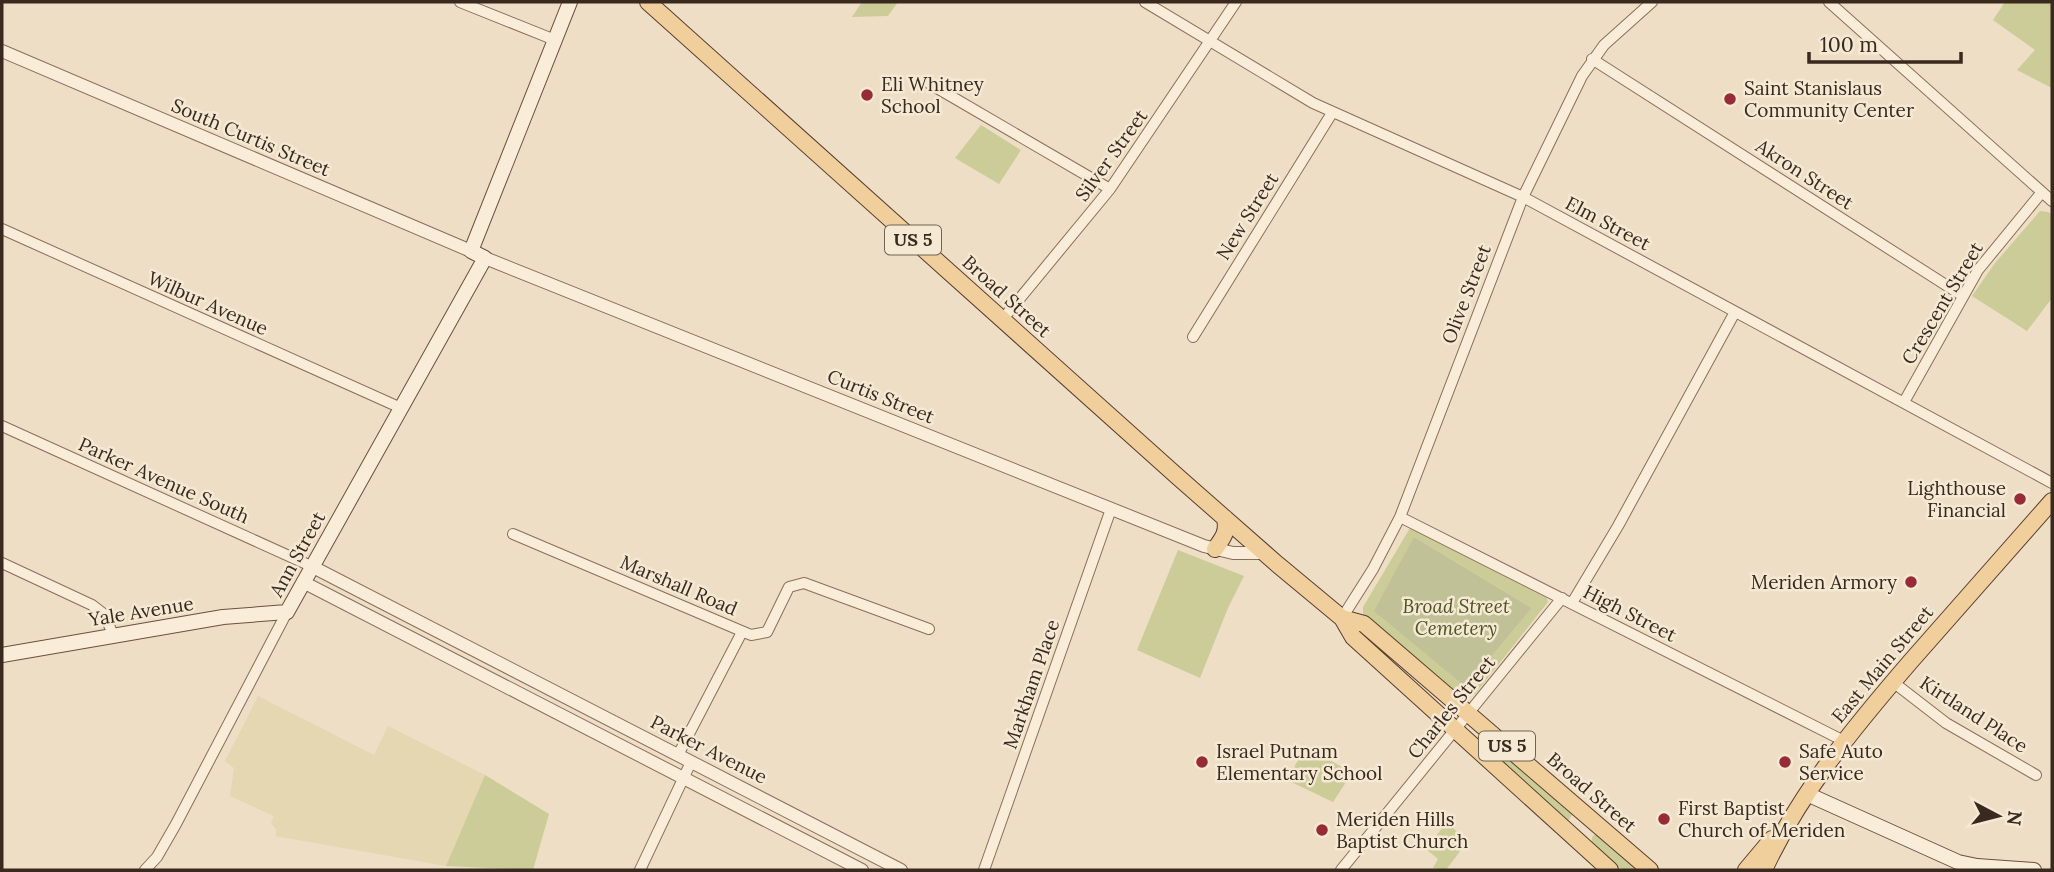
<svg xmlns="http://www.w3.org/2000/svg" width="2054" height="872" viewBox="0 0 2054 872" font-family="Lora,serif">
<style>
.farmland{fill:#e4d7b2}
.green{fill:#cbcc98;fill-rule:evenodd}
.cemetery{fill:#c0c197}
.lines{fill:none;stroke-linecap:round;stroke-linejoin:round}
.minor-casing{stroke:#896f5b;stroke-width:12}
.tertiary-casing{stroke:#896f5b;stroke-width:14}
.secondary-casing{stroke:#6b503e;stroke-width:16}
.primary-casing{stroke:#573e2f;stroke-width:18}
.minor{stroke:#f9ecd8;stroke-width:10}
.tertiary{stroke:#f9ecd8;stroke-width:12}
.secondary{stroke:#f9ecd8;stroke-width:14}
.primary{stroke:#f1cf9d;stroke-width:16}
.poi-dot{fill:#972b36;stroke:#f5e9d4;stroke-width:2.5}
.labels{text-anchor:middle;stroke-width:5;stroke-linejoin:round;paint-order:stroke}
.shield{fill:#f5e9d4;stroke:#716355;stroke-width:2}
.shield-label{font-size:18px;font-weight:bold;fill:#39291f}
.poi-label{font-size:19px;fill:#39291f;stroke:#f5e9d4;text-anchor:start}
.street-label{font-size:19px;fill:#39291f;stroke:#f5e9d4}
.park-label{font-size:19px;font-style:italic;fill:#4e5525;stroke:#f5e9d4}
</style>
<rect width="100%" height="100%" fill="#eedec5"/>
<!-- farmland -->
<path class="farmland" d="M258 696 374 755 388 726 485 775 446 866 275 836 277 830 271 823 274 816 230 796 234 768 225 761Z"/>
<!-- green -->
<path class="green" d="M862 2H898L888 16 852 17Z
M2005 2H2052V88L2017 70 2035 50 1993 20Z
M981 125 1021 150 999 184 955 158Z
M2040 211 2048 212 2052 215V298L2027 331 1972 296 1995 263Z
M1410 528 1546 597 1548 602 1475 694 1460 698 1363 614V607ZM1414 537 1532 608 1466 687Z
M1178 550 1244 576 1228 608 1200 678 1137 650Z
M1482 734 1573 813 1569 820 1565 819 1477 740V737Z
M1306 746 1352 773 1333 802 1287 780Z
M485 775 549 814 533 870 446 866Z
M1450 818V825L1467 842 1446 870 1433 868 1438 859 1426 849Z
M1596 834 1598 835 1640 870H1622L1592 843V837Z"/>
<!-- cemetery -->
<path class="cemetery" d="M1414 537 1532 608 1466 687 1374 611Z"/>
<g class="lines">
<!-- minor casing -->
<g class="minor-casing">
<path id="minor" d="M460 2 555 40
M1145 2 1313 103 1523 197 2052 483
M1829 2 2052 201
M1592 59 1963 296
M930 84 1110 189
M2 229 401 408
M1002 320 1110 189 1236 2
M1193 337 1332 113
M1904 402 1978 270 2042 192
M2 426 311 566
M1400 517 1844 741
M513 534 751 635 767 632 789 587 804 583 929 629
M2 563 92 605 105 615 113 635
M1572 603 1618 526 1735 312
M1342 618 1373 569 1400 517 1523 197 1582 76 1604 45 1652 2
M1893 682 1946 723 2036 775
M678 755 742 632
M145 870 157 857 176 824 287 612
M640 870 691 762
M984 870 1111 509
M1341 870 1562 598"/>
</g>
<!-- tertiary casing -->
<g class="tertiary-casing">
<path id="tertiary" d="M2 51 471 251
M485 258 1204 546 1233 553H1265
M311 566 901 870
M303 582 862 870"/>
</g>
<!-- secondary casing -->
<g class="secondary-casing">
<path id="secondary" d="M2 655 223 617 287 612 485 258 471 251 570 2
M1807 794 1958 862 1977 866 2034 870"/>
</g>
<!-- primary casing -->
<g class="primary-casing">
<path id="primary" d="M648 2 1178 477 1277 564 1342 618 1353 637 1610 870
M1215 549C1223 538 1228 532 1225 518
M1342 618 1364 624 1650 870
M1746 870 1772 839
M1764 870C1800 792 1855 726 1911 661 1958 607 2005 554 2052 501"/>
</g>
<!-- minor -->
<use href="#minor" class="minor"/>
<!-- tertiary -->
<use href="#tertiary" class="tertiary"/>
<!-- secondary -->
<use href="#secondary" class="secondary"/>
<!-- primary -->
<use href="#primary" class="primary"/>
</g>
<!-- markers -->
<g class="poi-dot">
<circle cx="867" cy="95" r="7"/>
<circle cx="1730" cy="99" r="7"/>
<circle cx="2020" cy="499" r="7"/>
<circle cx="1911" cy="582" r="7"/>
<circle cx="1202" cy="762" r="7"/>
<circle cx="1785" cy="762" r="7"/>
<circle cx="1664" cy="819" r="7"/>
<circle cx="1322" cy="830" r="7"/>
</g>
<g class="labels">
<!-- shield labels -->
<g class="shield">
<rect x="885" y="225.5" width="56" height="29" rx="5"/>
<rect x="1479" y="731.5" width="56" height="29" rx="5"/>
</g>
<g class="shield-label">
<text x="913" y="246">US 5</text>
<text x="1507" y="752">US 5</text>
</g>
<!-- poi labels -->
<g class="poi-label">
<text x="881" y="91">Eli Whitney<tspan x="881" dy="22">School</tspan></text>
<text x="1744" y="95">Saint Stanislaus<tspan x="1744" dy="22">Community Center</tspan></text>
<text x="2006" y="495" text-anchor="end">Lighthouse<tspan x="2006" dy="22">Financial</tspan></text>
<text x="1897" y="589" text-anchor="end">Meriden Armory</text>
<text x="1216" y="758">Israel Putnam<tspan x="1216" dy="22">Elementary School</tspan></text>
<text x="1799" y="758">Safe Auto<tspan x="1799" dy="22">Service</tspan></text>
<text x="1678" y="815">First Baptist<tspan x="1678" dy="22">Church of Meriden</tspan></text>
<text x="1336" y="826">Meriden Hills<tspan x="1336" dy="22">Baptist Church</tspan></text>
</g>
<!-- street labels -->
<g class="street-label">
<text transform="translate(251 137) rotate(23)" y="7">South Curtis Street</text>
<text transform="translate(1111 155) rotate(-54)" y="7">Silver Street</text>
<text transform="translate(1805 174) rotate(33)" y="7">Akron Street</text>
<text transform="translate(1247 216) rotate(-58)" y="7">New Street</text>
<text transform="translate(1608 223) rotate(28)" y="7">Elm Street</text>
<text transform="translate(1466 294) rotate(-69)" y="7">Olive Street</text>
<text transform="translate(1007 296) rotate(42)" y="7">Broad Street</text>
<text transform="translate(208 303) rotate(24)" y="7">Wilbur Avenue</text>
<text transform="translate(1942 303) rotate(-59)" y="7">Crescent Street</text>
<text transform="translate(881 396) rotate(22)" y="7">Curtis Street</text>
<text transform="translate(164 480) rotate(24)" y="7">Parker Avenue South</text>
<text transform="translate(297 554) rotate(-61)" y="7">Ann Street</text>
<text transform="translate(679 585) rotate(23)" y="7">Marshall Road</text>
<text transform="translate(141 611) rotate(-9)" y="7">Yale Avenue</text>
<text transform="translate(1630 613) rotate(27)" y="7">High Street</text>
<text transform="translate(1882 664) rotate(-50)" y="7">East Main Street</text>
<text transform="translate(1031 684) rotate(-71)" y="7">Markham Place</text>
<text transform="translate(1451 707) rotate(-51)" y="7">Charles Street</text>
<text transform="translate(1974 714) rotate(33)" y="7">Kirtland Place</text>
<text transform="translate(709 749) rotate(27)" y="7">Parker Avenue</text>
<text transform="translate(1592 792) rotate(41)" y="7">Broad Street</text>
</g>
<!-- park labels -->
<g class="park-label">
<text x="1456" y="613">Broad Street<tspan x="1456" dy="22">Cemetery</tspan></text>
</g>
</g>
<!-- border -->
<rect width="2054" height="872" fill="none" stroke="#39291f" stroke-width="7"/>
<!-- north arrow -->
<g transform="translate(1998 816) rotate(97)" stroke="#f5e9d4" stroke-width="5" paint-order="stroke">
<path d="M0-5L12 26L0 18L-12 26Z" fill="#39291f"/>
<text y="-10" font-size="19" font-weight="bold" text-anchor="middle" fill="#39291f">N</text>
</g>
<!-- scale -->
<path d="M1809 52v10h152v-10" fill="none" stroke="#39291f" stroke-width="3.5"/>
<text x="1820" y="52" font-size="21" fill="#39291f" stroke="#f5e9d4" stroke-width="5" paint-order="stroke">100 m</text>
</svg>
